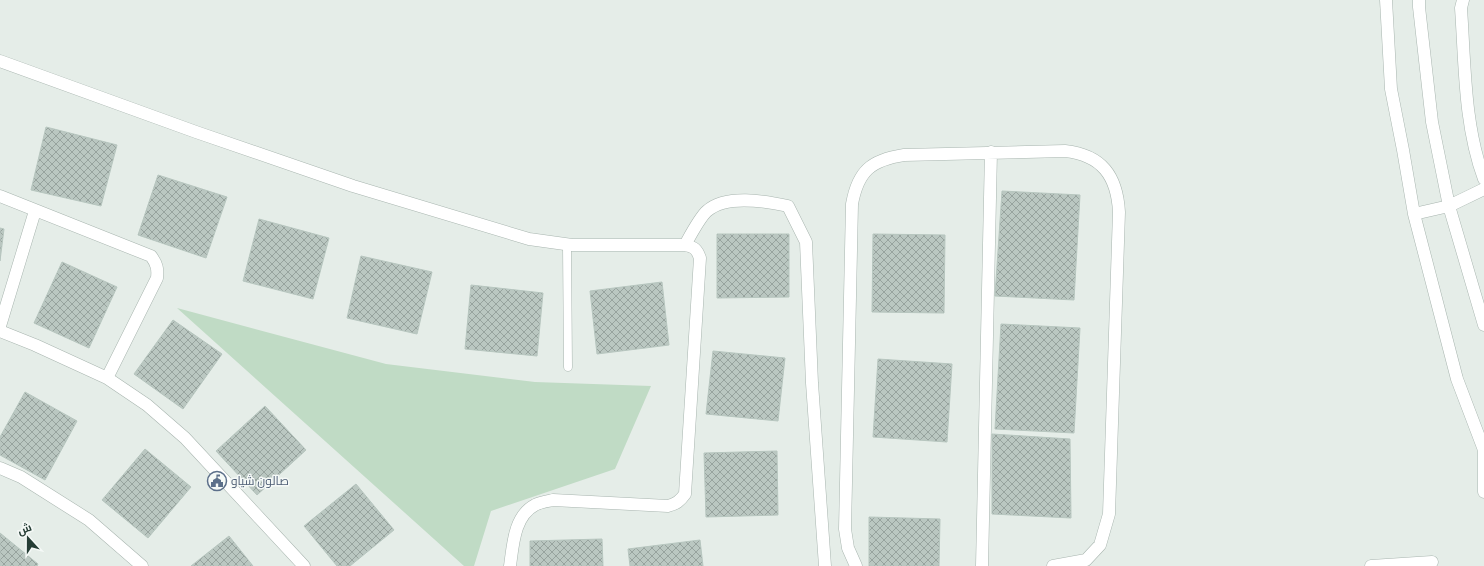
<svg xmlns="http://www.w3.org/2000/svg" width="1484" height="566" viewBox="0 0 1484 566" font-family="'Archivo Narrow',Cairo,sans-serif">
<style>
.park{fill:#c0dbc5}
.building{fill:url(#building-cross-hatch);stroke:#b7c6bf}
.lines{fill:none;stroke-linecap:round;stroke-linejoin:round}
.lane-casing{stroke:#a8b5af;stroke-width:9}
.street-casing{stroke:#a8b5af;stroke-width:13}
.lane{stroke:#fff;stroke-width:8}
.street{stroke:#fff;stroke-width:12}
.labels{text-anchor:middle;stroke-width:3;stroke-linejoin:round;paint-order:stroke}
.service-label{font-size:12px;fill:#4e5e75;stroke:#f5f9f7;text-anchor:start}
</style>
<defs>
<pattern id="building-cross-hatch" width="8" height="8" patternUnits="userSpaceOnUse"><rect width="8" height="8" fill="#bac7c1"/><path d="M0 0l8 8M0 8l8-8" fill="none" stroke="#97a39e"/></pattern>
</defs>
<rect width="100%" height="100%" fill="#e5ede8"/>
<!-- park -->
<path class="park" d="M177 308 386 364 535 382 651 386 615 469 491 511 474 566H464Z"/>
<!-- building -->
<path class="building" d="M46 127 117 145 101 206 31 190Z
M158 175 227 197 206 258 138 235Z
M1002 191 1080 195 1074 300 995 296Z
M259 219 329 238 313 299 243 281Z
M0 228 4 229 0 261Z
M717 234H789V297L717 298Z
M873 234 945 235 944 313 872 312Z
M361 256 432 272 417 334 347 318Z
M62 262 117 287 89 348 34 323Z
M662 282 669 345 597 354 590 291Z
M471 285 543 293 537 356 465 349Z
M173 320 222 354 183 409 134 374Z
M1001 324 1080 328 1074 433 995 429Z
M713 351 785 358 778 421 706 414Z
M878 359 952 364 947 442 873 437Z
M25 392 77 421 45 480 0 455V437Z
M265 406 306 450 257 495 216 451Z
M992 434 1070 439 1071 518 992 514Z
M145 449 191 487 148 538 102 500Z
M777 451 778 515 706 517 704 453Z
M356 484 394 530 350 566H337L304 526Z
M869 517 940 519 939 566H869Z
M0 533 38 564 37 566H0Z
M229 536 253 566H191Z
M602 539 603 566H530V541Z
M700 540 703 566H630L628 549Z"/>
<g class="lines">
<!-- lane casing -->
<g class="lane-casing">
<path id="lane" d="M567 245 568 367"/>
</g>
<!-- street casing -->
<g class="street-casing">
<path id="street" d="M1386 0 1391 89 1403 150 1414 214 1457 379 1484 450
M1419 0V7L1432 122 1449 206 1484 325
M1463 0 1461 8C1465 65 1464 125 1484 179
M0 61 196 132 353 186 529 239 572 245H685C694 247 697 249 700 258L685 494C680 501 676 504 668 506L553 500C548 501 540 502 535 505 514 516 513 545 510 566
M0 196 151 256C157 264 158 269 157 278L107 378
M1414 214 1449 206 1484 189
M685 245C690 236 700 217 707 211 726 194 765 201 788 206L806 242 812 383 825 566
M0 326 35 211
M0 331 35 345 107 378 147 405 185 438 304 566
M1484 449V492
M0 468 21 477 89 520 142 566
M856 566 848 548 845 529 852 204C858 171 871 160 904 155L1065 151C1102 155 1117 176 1119 212L1109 514 1100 545 1086 560 1053 566
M982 566 991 152
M1371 566 1432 562"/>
</g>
<!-- lane -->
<use href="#lane" class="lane"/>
<!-- street -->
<use href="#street" class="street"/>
</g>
<!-- icons -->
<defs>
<g id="civic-ring" transform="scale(1)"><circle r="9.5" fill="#f5f9f7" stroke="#5c6f8a" stroke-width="1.5"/><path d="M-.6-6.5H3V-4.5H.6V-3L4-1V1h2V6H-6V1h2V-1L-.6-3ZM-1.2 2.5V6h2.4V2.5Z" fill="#5c6f8a"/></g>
</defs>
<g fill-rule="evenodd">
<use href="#civic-ring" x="217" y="481"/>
</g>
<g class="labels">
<!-- service labels -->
<g class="service-label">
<text x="231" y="485">صالون شياو</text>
</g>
</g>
<!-- north arrow -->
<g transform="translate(28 538) rotate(339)" stroke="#f5f9f7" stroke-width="3" paint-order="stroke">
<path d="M0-3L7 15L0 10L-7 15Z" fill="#253d35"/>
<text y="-6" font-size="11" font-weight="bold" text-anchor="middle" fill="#253d35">ش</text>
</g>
</svg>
